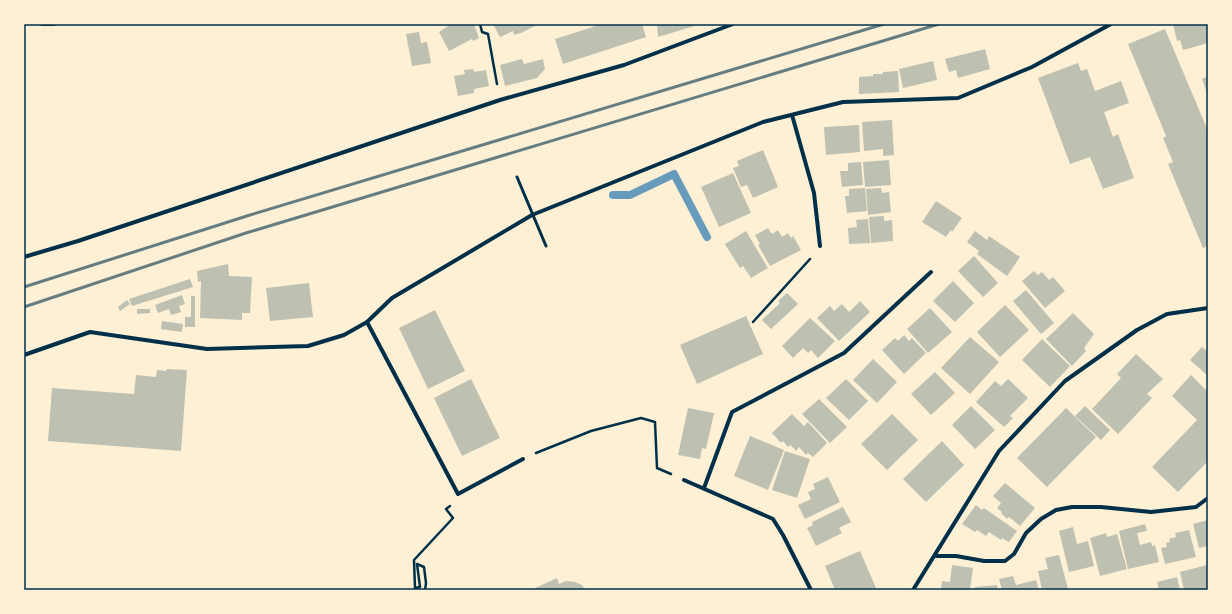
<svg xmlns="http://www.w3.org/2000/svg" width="1232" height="614" viewBox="0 0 1232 614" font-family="Roboto,sans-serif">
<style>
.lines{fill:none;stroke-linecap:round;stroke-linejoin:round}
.stream{stroke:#669bbc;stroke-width:8}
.building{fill:#bec0b2}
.path{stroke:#003049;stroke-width:2.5}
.service{stroke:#003049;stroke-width:3}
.minor{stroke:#003049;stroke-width:4}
.rail{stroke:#657d81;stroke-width:3}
.neatline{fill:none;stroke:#003049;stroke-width:1.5}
</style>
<rect width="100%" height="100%" fill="#fdf0d5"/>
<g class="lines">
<!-- stream -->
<path class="stream" d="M613 195H630L674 174 707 237"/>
</g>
<!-- building -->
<path class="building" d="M451 24H474L479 38 473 41 472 39 449 51 439 32Z
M493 24H539L521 33 514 35 513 31 500 37Z
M602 24H642L646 37 563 64 555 39Z
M657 24H701L658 37Z
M1173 24H1207L1208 43 1183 50 1180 40 1177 41Z
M1165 29 1208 131V246L1203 248 1168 164 1173 162 1163 138 1166 136 1128 44Z
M419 32 421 43 427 42 431 63 412 66 406 34Z
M985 49 990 69 958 78 956 70 949 72 945 59Z
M522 59 524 64 543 59 545 69 537 78 505 86 500 65Z
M933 61 937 80 903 88 899 69Z
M1078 63 1081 71 1087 69 1095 91 1121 81 1129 103 1104 112 1113 137 1118 134 1134 178 1103 189 1090 157 1070 164 1038 78Z
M473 69 474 72 486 70 489 86 474 89V93L458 96 454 76 465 74 464 70Z
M898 71 899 92 859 94V77L873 76V74H883V72Z
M1208 76V96L1202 79Z
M892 120 894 155 883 156V149L864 151 862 122Z
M859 125 860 152 826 155 824 127Z
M763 150 778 187 753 198 747 185 741 187 733 168 739 166 737 161Z
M889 160 891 185 865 187 863 162Z
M861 162 863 185 842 187 840 171H848V163Z
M733 173 751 213 719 227 701 187Z
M865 188 867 211 847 213 845 196H849V189Z
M881 188 882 193 889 192 891 212 868 215 866 189Z
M936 201 962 218 952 232 951 230 946 237 922 222Z
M884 216V221L892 220 893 241 871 243 869 217Z
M868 219 870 243 849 244 848 228 857 227 856 220Z
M768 228 772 234 778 230 782 237 788 233 791 238 793 236 801 250 770 266 758 245 760 244 755 235Z
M746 231 768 268 751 278 743 266 740 268 725 244Z
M975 231 987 240 989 236 1020 257 1007 276 977 254 979 251 967 242Z
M974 256 998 283 983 297 958 271Z
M228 264 229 276 252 277 250 313H242V320L200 318 201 281 198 282 197 271Z
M1034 271 1038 275 1042 272 1049 280 1053 277 1065 291 1045 308 1022 281Z
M190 279 193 287 132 306 129 299Z
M953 281 974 303 955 322 933 301Z
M309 283 313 317 270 321 266 288Z
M1026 290 1054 323 1041 334 1013 301Z
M787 293 798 304 771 329 762 320 780 303 778 301Z
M182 295 185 304 179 306 181 312 171 315 169 309 158 313 155 305Z
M191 296H195V327H185V317H191Z
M127 300 130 304 120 311 118 307Z
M860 301 870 312 839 341 817 318 830 306 834 311 842 304 849 312Z
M1005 305 1029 330 1000 357 977 332Z
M930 308 952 332 928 353 907 329Z
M137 309H150V313L137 314Z
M435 310 465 371 428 389 399 328Z
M1073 313 1094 334 1084 348 1086 351 1072 366 1046 339Z
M746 316 763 354 697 384 680 345Z
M810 318 835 341 818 358 811 350 808 353 803 348 793 358 782 346Z
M162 321 183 324 182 332 161 329Z
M904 335 909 341 912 338 926 353 904 374 882 350 895 338 898 341Z
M970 337 999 362 970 394 941 368Z
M1042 339 1070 366 1050 387 1022 360Z
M1202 347 1208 352V376L1190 360Z
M1136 354 1163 379 1147 394 1152 398 1118 434 1092 409 1121 378 1117 374Z
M873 359 897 382 877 403 853 380Z
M167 369 187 370 181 451 48 441 52 388 134 394 136 375 156 377 157 370 166 371Z
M935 372 955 393 931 415 911 394Z
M1191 375 1208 392V461L1178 492 1152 467 1197 420 1172 396Z
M471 379 500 438 462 456 434 398Z
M846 379 868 401 849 420 826 398Z
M1008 379 1028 398 1010 416 1013 418 1004 427 976 402 995 381 1001 386Z
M819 399 847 427 830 443 802 414Z
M971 406 995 430 975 449 952 425Z
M1085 406 1110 430 1101 440 1075 416Z
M688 408 714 413 706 449 702 448 700 459 678 455Z
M1066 408 1096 437 1047 487 1017 458Z
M792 414 804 426 808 422 827 443 813 457 808 453 806 455 799 447 796 451 791 445 788 447 783 441 781 443 772 433Z
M892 414 918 440 887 470 861 444Z
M750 436 784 450 768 490 734 476Z
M942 441 964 465 926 502 903 479Z
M785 451 810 459 797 498 772 490Z
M828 477 840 502 805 519 798 505 811 499 808 492 815 489 813 484Z
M1005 483 1035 508 1020 526 1009 517 1007 519 1001 513 1002 512 997 508 1001 503 993 496Z
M976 505 982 510 984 508 1017 531 1009 542 1002 538 1001 540 989 532 986 536 977 530 975 532 962 524Z
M843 507 851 522 839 528 842 533 816 546 807 528 813 525 812 522Z
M1208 520V546L1199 548 1193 524Z
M1145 524 1147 531 1137 533 1140 545 1151 542 1152 546 1155 545 1159 562 1128 569 1119 531Z
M1073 527 1077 544 1088 541 1094 566 1069 572 1059 531Z
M1189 530 1196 557 1165 564 1161 548 1167 547 1166 543 1170 542 1169 539 1176 537 1175 533Z
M1106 533 1107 537 1117 534 1127 569 1100 576 1090 538Z
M860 551 876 588 872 590H835L825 566Z
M1059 555 1068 589 1042 590 1038 571 1048 569 1045 558Z
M952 565 973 568 970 590H941L942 581 950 582Z
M1207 565 1208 590H1184L1180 572Z
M1013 576 1016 585 1036 580 1039 590H1002L999 579Z
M1177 577 1180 590H1159L1157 582Z
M557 578 559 584 566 581 575 582 582 585 585 590H531Z
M997 585 998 590H975V587Z"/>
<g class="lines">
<!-- path -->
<path class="path" d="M480 24 482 32 488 34 497 84
M753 322 810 259
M536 453 591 431 641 418 655 422 657 468 671 474
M425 590 426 583 424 567 417 564 420 587 415 588 414 560 453 518 446 509 450 506"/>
<!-- service -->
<path class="service" d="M517 177 546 246"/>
<!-- minor -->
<path class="minor" d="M42 24H54
M792 115 814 193 820 246
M24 257 78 241 500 100 624 65 733 24
M367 322 458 494 523 459
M24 355 90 332 207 349 308 346 344 335 367 322 392 298 532 215 763 122 843 102 958 98 1032 67 1111 24
M684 480 773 519 783 535 811 590
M704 488 732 412 844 353 931 272
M934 556H956L984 561H1005L1014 554 1026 533 1041 519 1056 510 1072 507H1101L1151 512 1196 507 1208 498
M913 590 999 451 1065 381 1137 330 1167 314 1208 308"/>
<!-- rail -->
<path class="rail" d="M24 287 250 215 884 24
M24 307 246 233 939 24"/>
</g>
<!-- border -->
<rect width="1232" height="614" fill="none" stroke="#fdf0d5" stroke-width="50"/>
<rect x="25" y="25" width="1182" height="564" class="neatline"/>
</svg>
